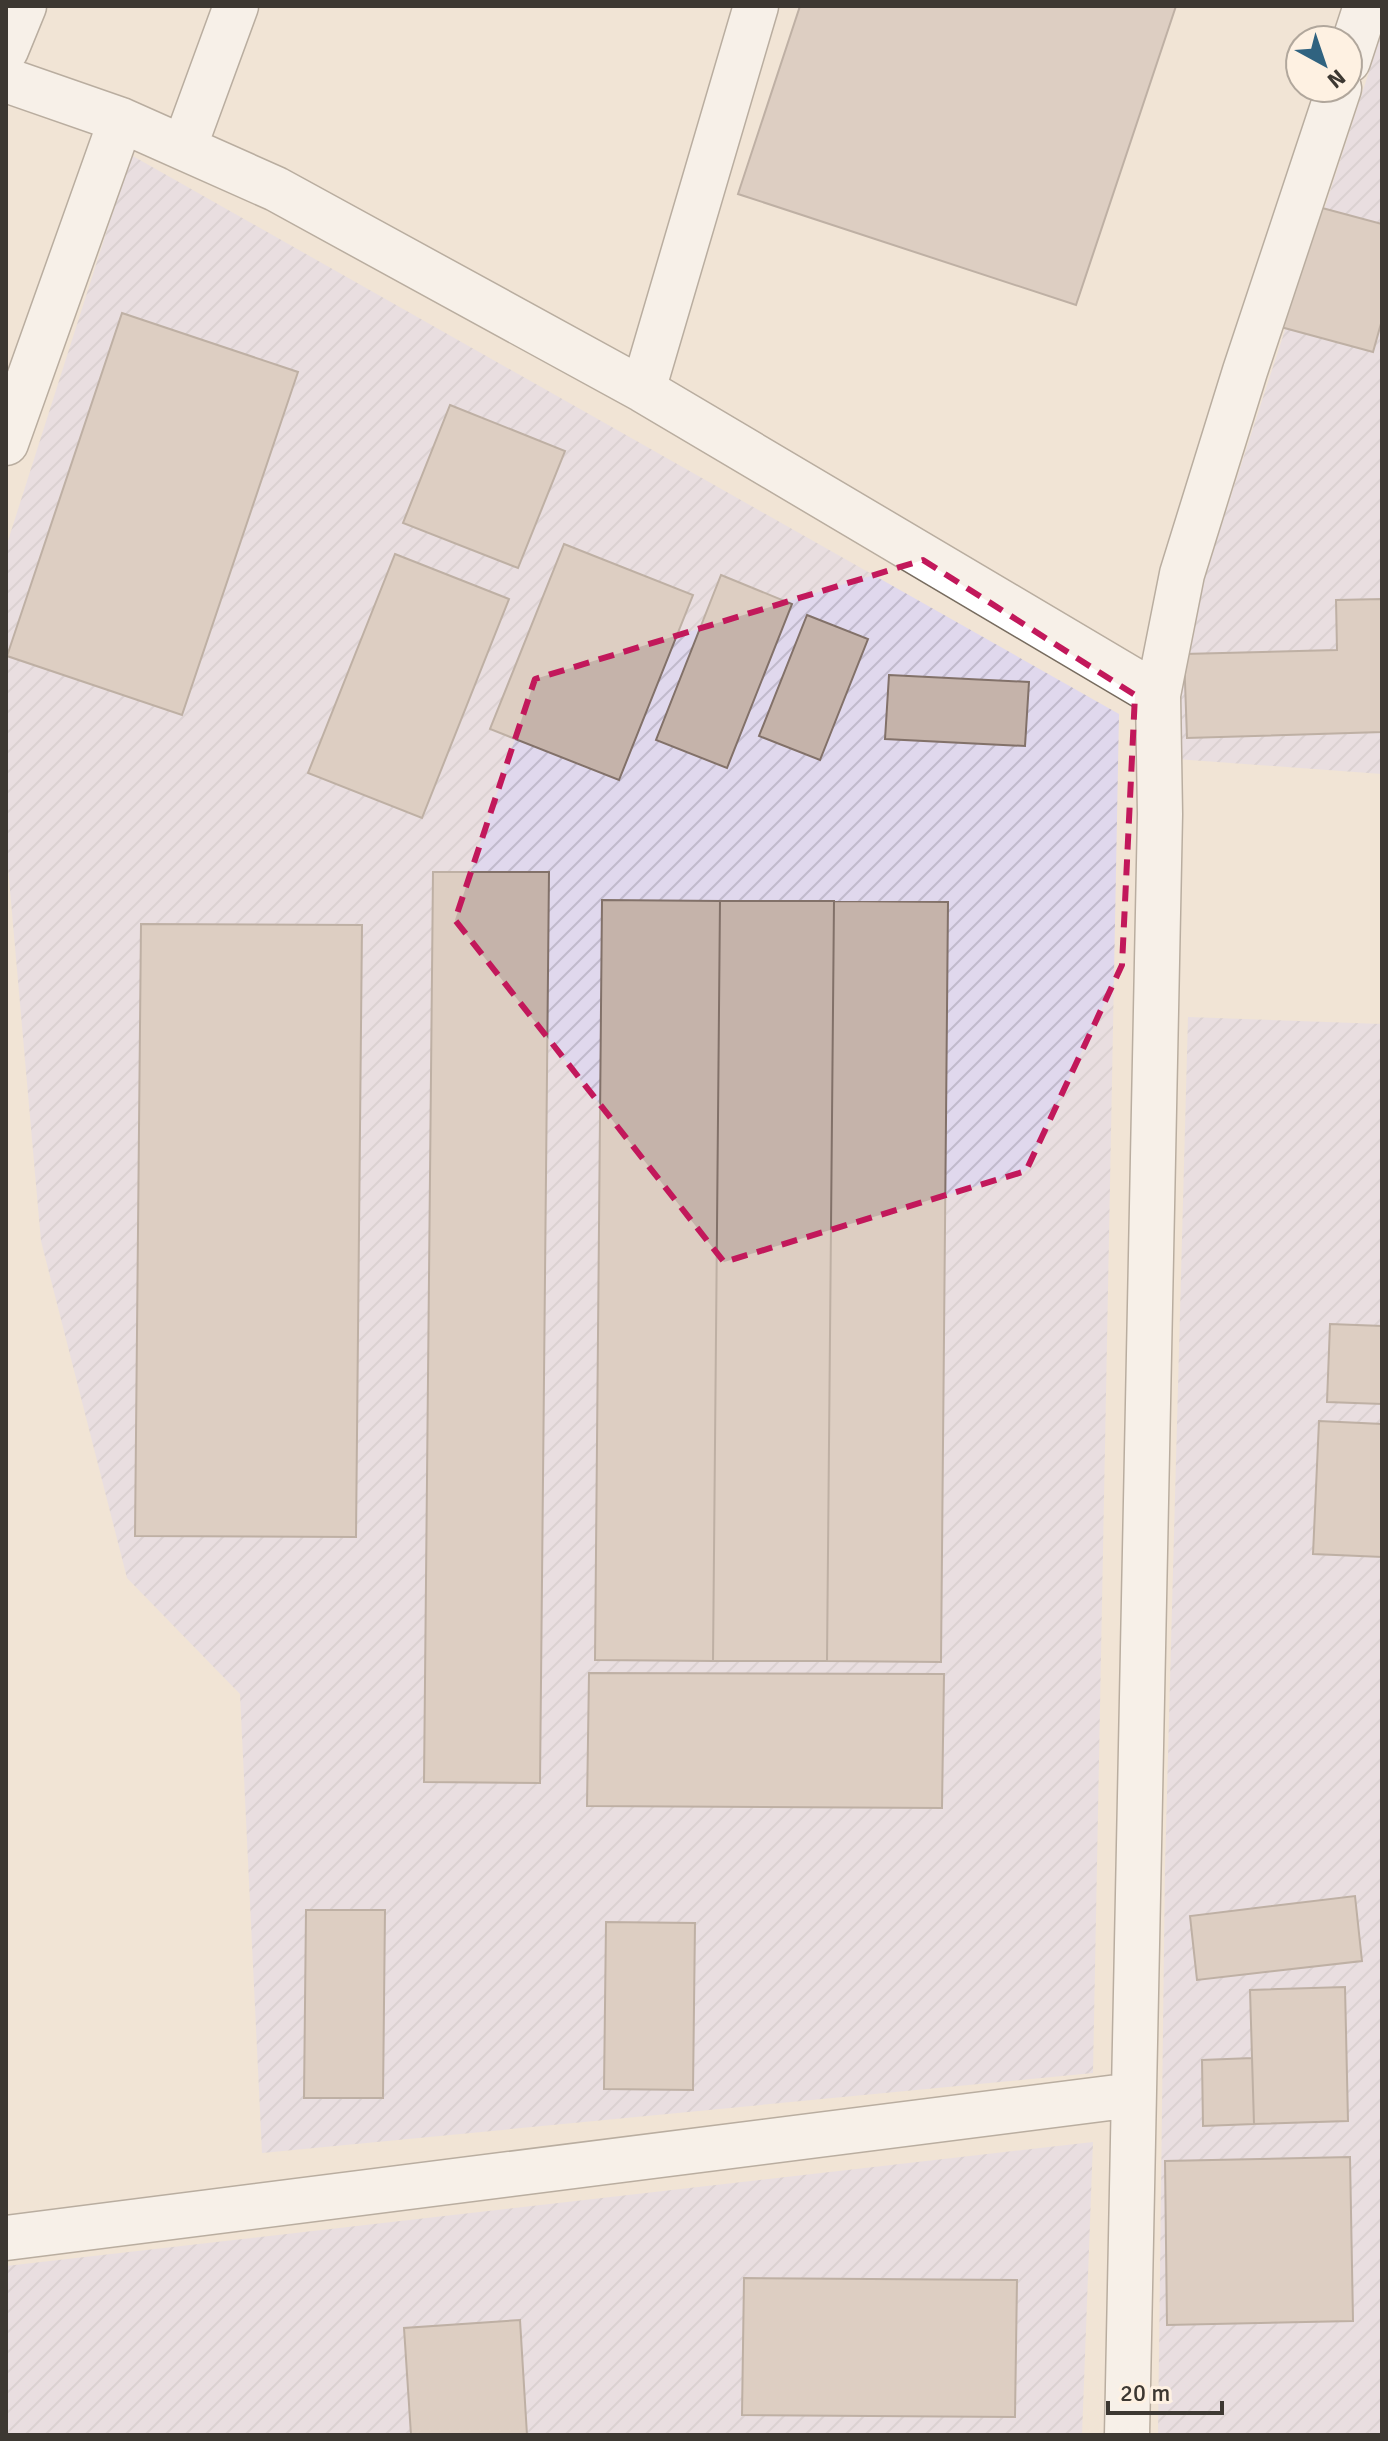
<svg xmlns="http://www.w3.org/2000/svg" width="1388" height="2441" viewBox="0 0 1388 2441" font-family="Signika,sans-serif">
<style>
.industrial{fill:url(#industrial-furrows)}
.building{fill:#c5b3aa;stroke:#827169;stroke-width:2}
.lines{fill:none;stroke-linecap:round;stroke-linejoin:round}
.minor-casing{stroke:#776c5f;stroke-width:47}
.minor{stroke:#fff;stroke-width:44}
.marked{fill:none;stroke:#c2185b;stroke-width:6;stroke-dasharray:16 10;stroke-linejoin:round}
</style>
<defs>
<pattern id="industrial-furrows" width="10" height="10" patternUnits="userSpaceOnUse" patternTransform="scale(2)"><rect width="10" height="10" fill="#e0d8ed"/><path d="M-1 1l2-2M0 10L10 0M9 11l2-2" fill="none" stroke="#c1bacc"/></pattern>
</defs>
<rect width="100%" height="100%" fill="#f1e4d5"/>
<!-- industrial -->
<path class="industrial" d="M1382 32V774L1176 759 1186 634Z
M131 155 1119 714 1093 2073 262 2153 240 1694 127 1578 41 1241 6 845V547Z
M1188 1017 1382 1024V2435H1158L1165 1867Z
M1093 2142 1082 2435H6V2266Z"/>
<!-- building -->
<path class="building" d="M800 6H1176L1076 305 738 194Z
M1311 205 1382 224V320L1373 352 1277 326Z
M122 313 298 372 182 715 7 656Z
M450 405 565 451 518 568 403 523Z
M564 544 693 595 619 780 490 729Z
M395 554 509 599 422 818 308 773Z
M721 575 792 604 727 768 656 740Z
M1382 599V732L1187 738 1184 654 1337 650 1336 600Z
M807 615 868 639 820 760 759 736Z
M889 675 1029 682 1025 746 885 739Z
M433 872H549L540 1783 424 1782Z
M602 900 720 901 713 1661 595 1660Z
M720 901H834L827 1661H713Z
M834 901 948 902 941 1662 827 1661Z
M141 924 362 925 356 1537 135 1536Z
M1330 1324 1382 1326V1404L1327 1402Z
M1319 1421 1382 1424V1557L1313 1554Z
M589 1673 944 1674 942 1808 587 1806Z
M1355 1896 1362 1961 1197 1980 1190 1916Z
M306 1910H385L383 2098H304Z
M606 1922 695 1923 693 2090 604 2089Z
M1345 1987 1348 2121 1254 2124 1250 1990Z
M1252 2058 1254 2124 1203 2126 1202 2060Z
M1350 2157 1353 2321 1167 2325 1165 2161Z
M744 2278 1017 2280 1015 2417 742 2415Z
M520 2320 527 2435H411L404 2328Z"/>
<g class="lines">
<!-- minor casing -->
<g class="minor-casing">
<path id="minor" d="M6 50 24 6
M1348 61 1366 6
M6 80 121 120 276 189 643 390 1158 695
M184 148 236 6
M643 390 756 6
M6 443 121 120
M6 2238 1133 2095
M1127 2435 1160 814 1158 695 1182 574 1245 371 1339 88"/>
</g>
<!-- minor -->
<use href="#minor" class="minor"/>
</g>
<!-- marked area -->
<path d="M0 0H1388V2441H0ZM923 560 1135 695 1122 965 1026 1171 724 1262 455 920 535 679Z" fill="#f1e4d5" fill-opacity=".55" fill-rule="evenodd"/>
<path class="marked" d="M923 560 1135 695 1122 965 1026 1171 724 1262 455 920 535 679Z"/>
<!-- border -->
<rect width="1388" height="2441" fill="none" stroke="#3d3832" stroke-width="16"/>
<!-- north arrow -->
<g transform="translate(1324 64) rotate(140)"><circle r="38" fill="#fef1e2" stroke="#b1a79c" stroke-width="2"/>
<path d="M0-6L14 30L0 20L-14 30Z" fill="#306380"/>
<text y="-12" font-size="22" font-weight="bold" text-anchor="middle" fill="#3d3832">N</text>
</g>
<!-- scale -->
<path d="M1108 2401v12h114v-12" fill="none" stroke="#3d3832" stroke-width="4"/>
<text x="1120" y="2401" font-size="24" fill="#3d3832" stroke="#fef1e2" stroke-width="6" paint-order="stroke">20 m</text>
</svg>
